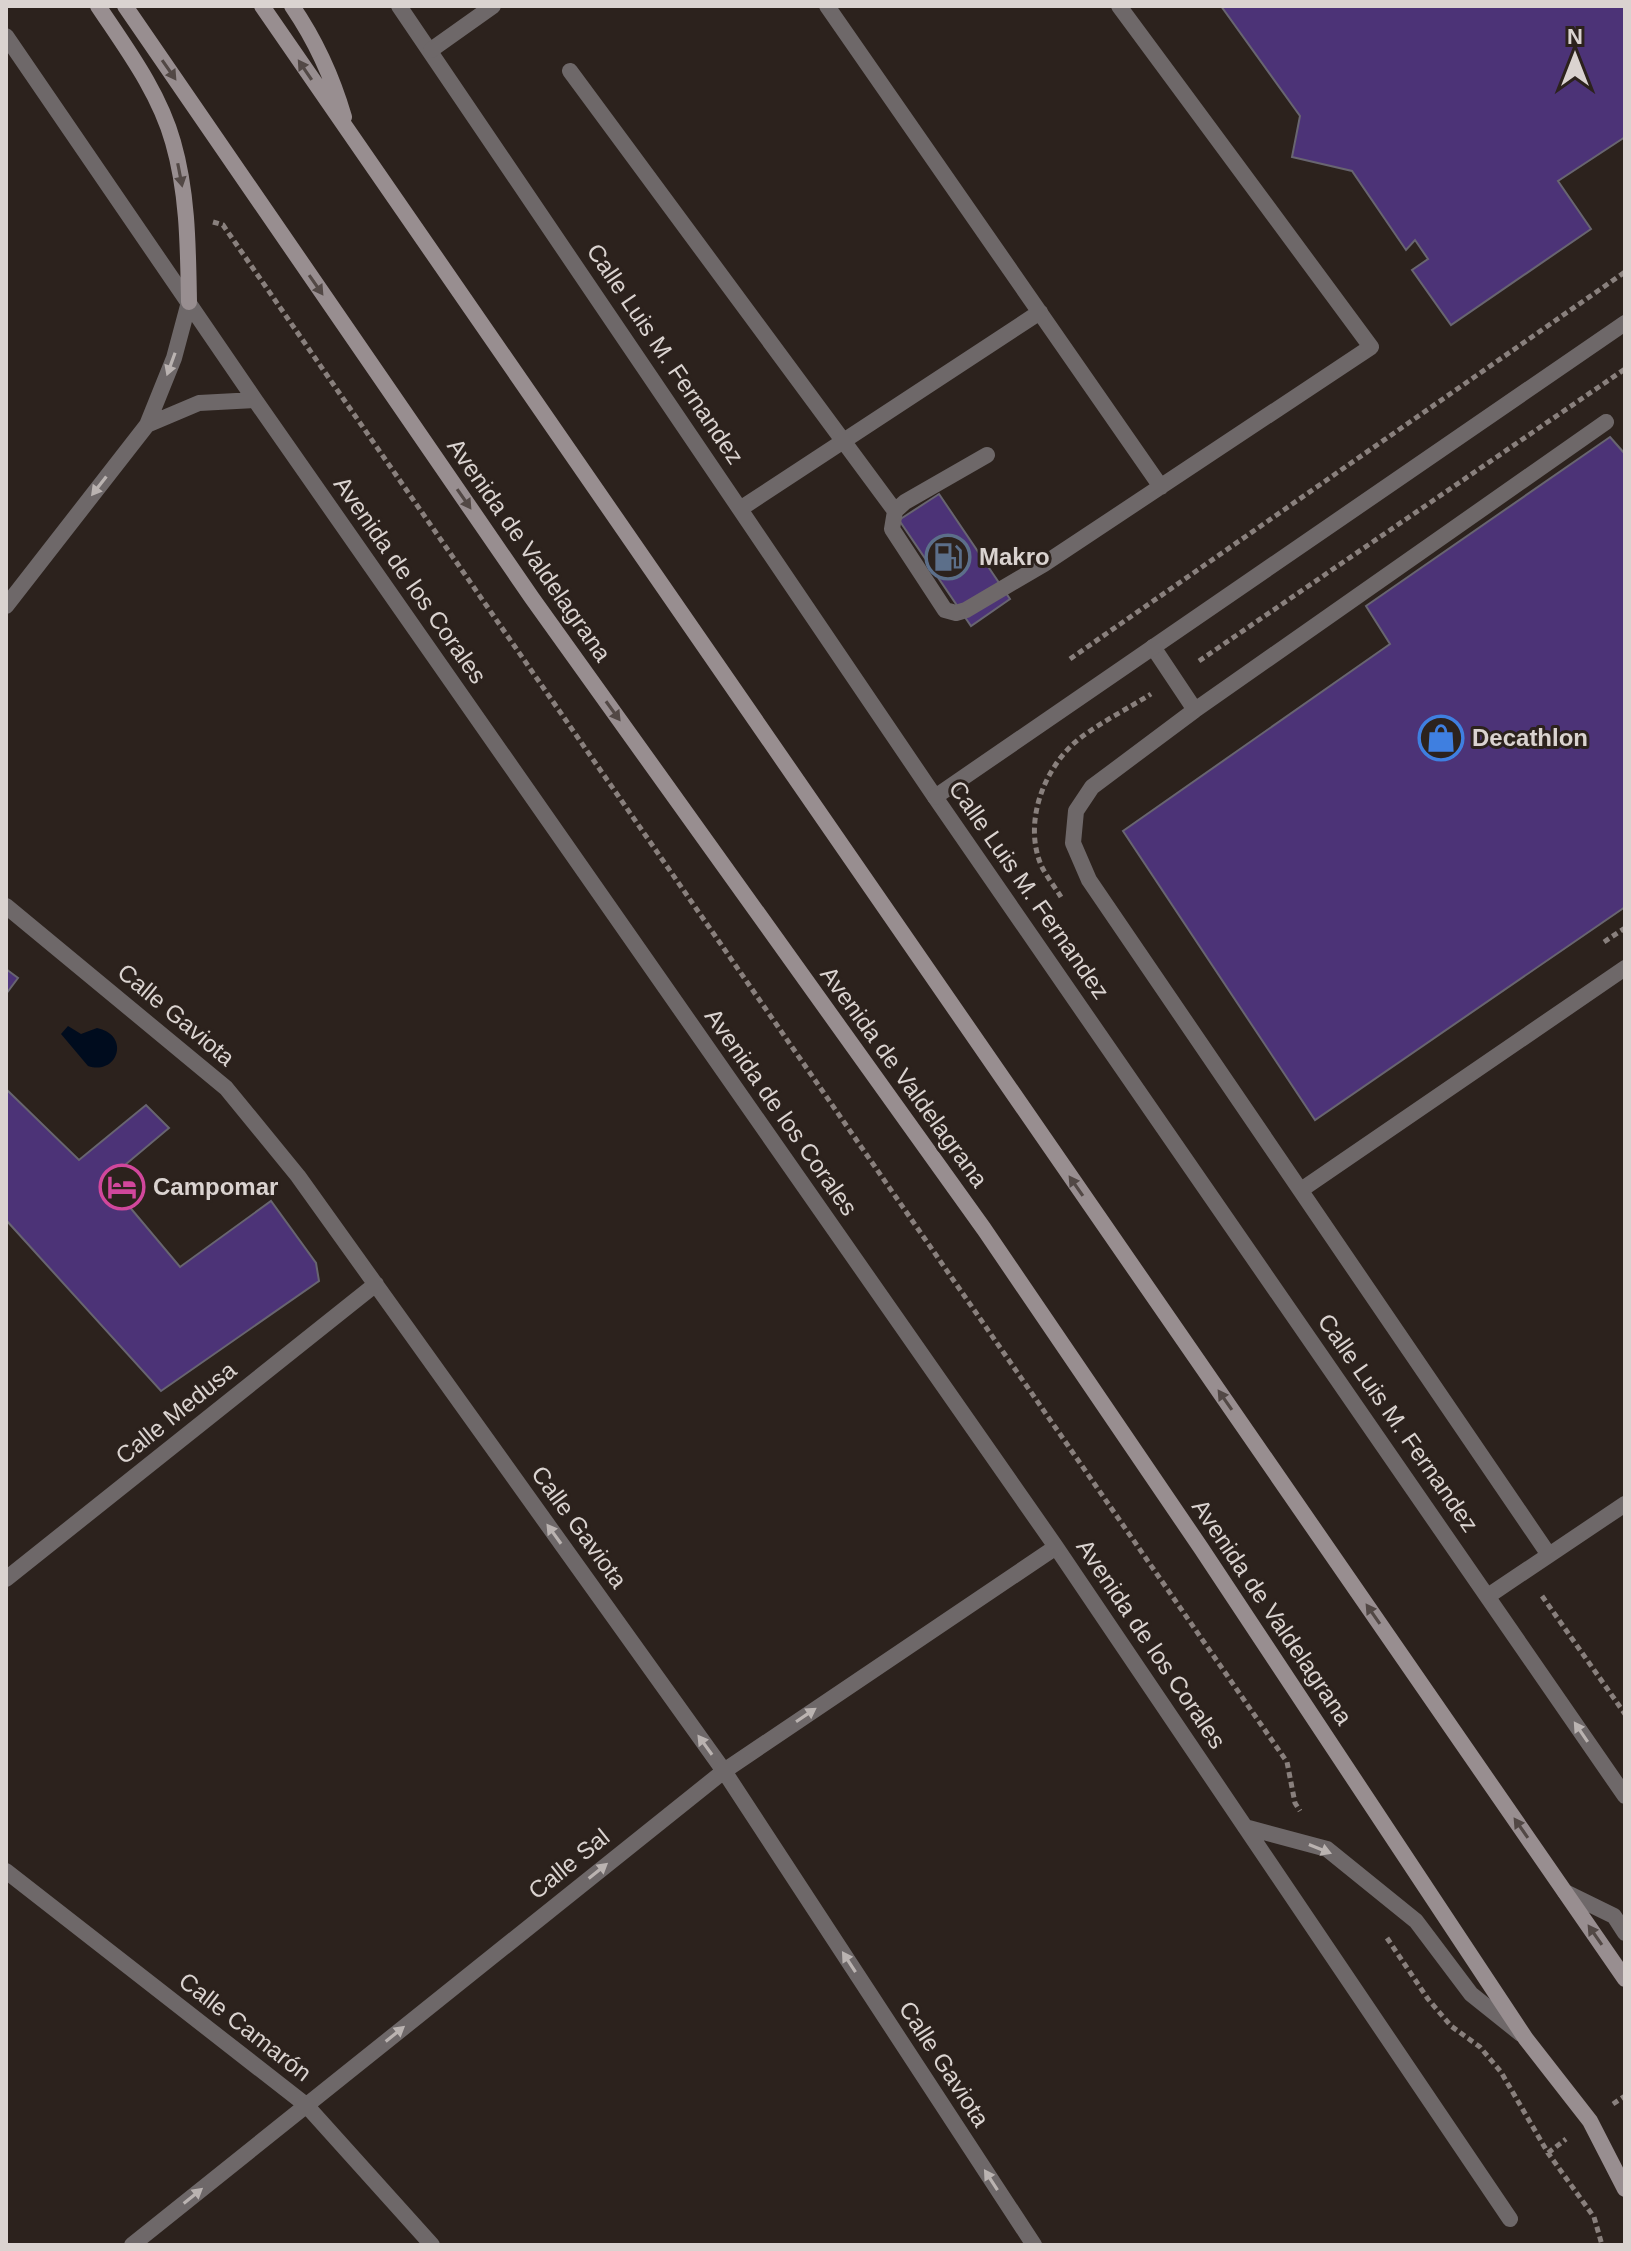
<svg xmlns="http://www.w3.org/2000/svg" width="1631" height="2251" viewBox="0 0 1631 2251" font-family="Arial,sans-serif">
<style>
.water{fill:#000c1e}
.building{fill:#4c3377;stroke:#686570;stroke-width:2}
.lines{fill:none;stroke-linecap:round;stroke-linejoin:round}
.path{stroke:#89807d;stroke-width:5;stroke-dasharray:6 4;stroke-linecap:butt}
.lane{stroke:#6e6869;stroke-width:16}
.street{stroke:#6e6869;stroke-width:16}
.secondary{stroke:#988e90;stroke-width:16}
.oneway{fill:#524845}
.oneway2{fill:#bab3b1}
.labels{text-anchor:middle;stroke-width:6;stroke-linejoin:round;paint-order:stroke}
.street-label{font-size:24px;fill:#dad3d0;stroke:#2c221d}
.poi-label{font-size:24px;font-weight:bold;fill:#dad3d0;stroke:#2c221d;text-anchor:start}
</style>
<rect width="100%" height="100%" fill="#2c221d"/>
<!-- water -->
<path class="water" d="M68 1026 81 1034 97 1028C131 1035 118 1076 88 1066L61 1034Z"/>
<!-- building -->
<path class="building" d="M1221 6H1625V137L1558 181 1591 229 1451 325 1412 270 1428 259 1415 240 1406 250 1352 171 1292 157 1300 116Z
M1610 437 1625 454V907L1315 1120 1123 831 1390 644 1366 606Z
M939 494 1010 599 971 626 899 520Z
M6 969 18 978 6 994Z
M6 1089 79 1160 146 1105 169 1128 107 1180 180 1267 271 1201 316 1263 319 1281 161 1391 6 1220Z"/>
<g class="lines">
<!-- path -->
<path class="path" d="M213 222 223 225 1287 1762 1295 1803 1300 1811
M1070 659 1625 272
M1199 661 1625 369
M1061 897C1055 887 1046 876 1041 865 1024 824 1042 774 1072 745 1090 728 1129 708 1151 694
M1604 942 1625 928
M1542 1596 1625 1714
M1387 1938 1428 1999 1451 2026 1480 2047 1501 2072 1548 2153 1594 2217 1602 2245
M1613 2104 1625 2096
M1548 2153 1566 2139"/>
<!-- lane -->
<path class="lane" d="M399 6 935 797 1625 1796
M827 6 1161 487
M570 71 895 511 905 502 987 455
M740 509 1040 312
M895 511 892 529 945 610 956 613 966 610 1044 564 1371 347 1119 6
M1153 647 1195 710
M1301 1190 1625 968
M1549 1555 1089 880 1073 843 1076 811 1092 787 1195 710 1606 422
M1488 1596 1625 1504
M1565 1892 1614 1916 1625 1933"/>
<!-- street -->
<path class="street" d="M6 36 255 400 1056 1547 1510 2219
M431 50 493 6
M147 425 199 403 255 400
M6 606 147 425 174 358 189 302
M935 797 1625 323
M6 906 226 1088 298 1176 724 1771 1034 2245
M6 1579 376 1284
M1245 1827 1327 1849 1416 1921 1471 1994 1521 2034
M6 1871 306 2105 432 2245
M132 2245 724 1771 1056 1547"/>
<!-- secondary -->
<path class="secondary" d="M98 6C126 48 159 92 173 142 188 194 188 248 189 302
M125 6 532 598 984 1229 1201 1548 1526 2039 1590 2121 1625 2189
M262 6 1625 1979
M292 6C316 41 332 76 344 117"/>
</g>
<!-- one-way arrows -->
<defs><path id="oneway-solid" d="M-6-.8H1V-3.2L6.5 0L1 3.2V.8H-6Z" transform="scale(2)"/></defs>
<g class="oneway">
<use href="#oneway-solid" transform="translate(169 70) rotate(55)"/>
<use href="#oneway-solid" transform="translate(305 70) rotate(-124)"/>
<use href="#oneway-solid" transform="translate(180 175) rotate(79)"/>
<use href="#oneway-solid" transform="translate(316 285) rotate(55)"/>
<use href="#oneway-solid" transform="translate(464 499) rotate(55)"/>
<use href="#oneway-solid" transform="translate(613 711) rotate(54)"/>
<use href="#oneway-solid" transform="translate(1076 1186) rotate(-125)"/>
<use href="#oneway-solid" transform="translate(1225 1400) rotate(-125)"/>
<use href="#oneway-solid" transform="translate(1373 1614) rotate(-125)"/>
<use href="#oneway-solid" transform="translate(1521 1828) rotate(-125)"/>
<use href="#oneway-solid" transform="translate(1595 1935) rotate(-125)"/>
</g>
<g class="oneway2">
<use href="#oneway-solid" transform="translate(171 364) rotate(110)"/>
<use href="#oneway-solid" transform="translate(99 486) rotate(128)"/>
<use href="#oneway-solid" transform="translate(554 1534) rotate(-126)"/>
<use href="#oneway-solid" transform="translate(806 1715) rotate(-34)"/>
<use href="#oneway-solid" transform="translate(1581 1732) rotate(-124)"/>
<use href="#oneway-solid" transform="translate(705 1745) rotate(-126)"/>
<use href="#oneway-solid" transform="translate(1320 1849) rotate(22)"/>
<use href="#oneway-solid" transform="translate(598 1871) rotate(-39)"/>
<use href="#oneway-solid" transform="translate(849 1962) rotate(-123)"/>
<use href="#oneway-solid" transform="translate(395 2034) rotate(-39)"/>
<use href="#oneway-solid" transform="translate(991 2180) rotate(-123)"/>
<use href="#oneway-solid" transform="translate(193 2196) rotate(-39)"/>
</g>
<!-- icons -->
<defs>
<g id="fuel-ring" transform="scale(2.3)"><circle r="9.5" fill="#2c221d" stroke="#5c6f8a" stroke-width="1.5"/><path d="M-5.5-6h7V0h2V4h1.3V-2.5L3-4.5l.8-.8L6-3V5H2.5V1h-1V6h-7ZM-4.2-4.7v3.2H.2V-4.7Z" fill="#5c6f8a"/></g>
<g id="shop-ring" transform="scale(2.3)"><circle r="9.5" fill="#2c221d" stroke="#3f7fe0" stroke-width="1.5"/><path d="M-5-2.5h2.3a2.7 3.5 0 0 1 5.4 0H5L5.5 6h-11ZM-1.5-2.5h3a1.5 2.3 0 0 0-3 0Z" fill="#3f7fe0"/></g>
<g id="hotel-ring" transform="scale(2.3)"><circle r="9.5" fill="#2c221d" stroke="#d1479c" stroke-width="1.5"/><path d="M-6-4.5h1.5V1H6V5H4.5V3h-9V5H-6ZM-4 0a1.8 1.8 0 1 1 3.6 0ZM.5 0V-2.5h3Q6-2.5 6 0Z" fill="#d1479c"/></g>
</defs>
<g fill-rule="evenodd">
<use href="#fuel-ring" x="948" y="557"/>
<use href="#shop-ring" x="1441" y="738"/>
<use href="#hotel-ring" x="122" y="1187"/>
</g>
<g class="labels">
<!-- street labels -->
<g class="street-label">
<text transform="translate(665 354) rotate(56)" y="8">Calle Luis M. Fernandez</text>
<text transform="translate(529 550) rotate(55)" y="8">Avenida de Valdelagrana</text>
<text transform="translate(410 580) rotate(55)" y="8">Avenida de los Corales</text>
<text transform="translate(1029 890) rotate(55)" y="8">Calle Luis M. Fernandez</text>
<text transform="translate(176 1015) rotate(40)" y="8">Calle Gaviota</text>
<text transform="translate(904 1077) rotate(54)" y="8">Avenida de Valdelagrana</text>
<text transform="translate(781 1112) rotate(55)" y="8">Avenida de los Corales</text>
<text transform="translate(176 1413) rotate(-39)" y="8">Calle Medusa</text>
<text transform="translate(1398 1423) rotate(55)" y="8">Calle Luis M. Fernandez</text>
<text transform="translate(579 1527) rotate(54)" y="8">Calle Gaviota</text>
<text transform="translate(1272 1612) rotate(56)" y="8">Avenida de Valdelagrana</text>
<text transform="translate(1151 1644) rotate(56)" y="8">Avenida de los Corales</text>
<text transform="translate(569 1864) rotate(-39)" y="8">Calle Sal</text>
<text transform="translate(245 2027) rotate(38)" y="8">Calle Camarón</text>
<text transform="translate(944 2064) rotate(57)" y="8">Calle Gaviota</text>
</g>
<!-- poi labels -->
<g class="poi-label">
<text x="979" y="565">Makro</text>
<text x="1472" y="746">Decathlon</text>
<text x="153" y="1195">Campomar</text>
</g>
</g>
<!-- border -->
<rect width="1631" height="2251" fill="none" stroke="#dad3d0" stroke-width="16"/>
<!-- north arrow -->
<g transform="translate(1575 56)" stroke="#2c221d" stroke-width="6" paint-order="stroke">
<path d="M0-6L14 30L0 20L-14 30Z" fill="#dad3d0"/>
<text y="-12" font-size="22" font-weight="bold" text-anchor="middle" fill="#dad3d0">N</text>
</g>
</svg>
